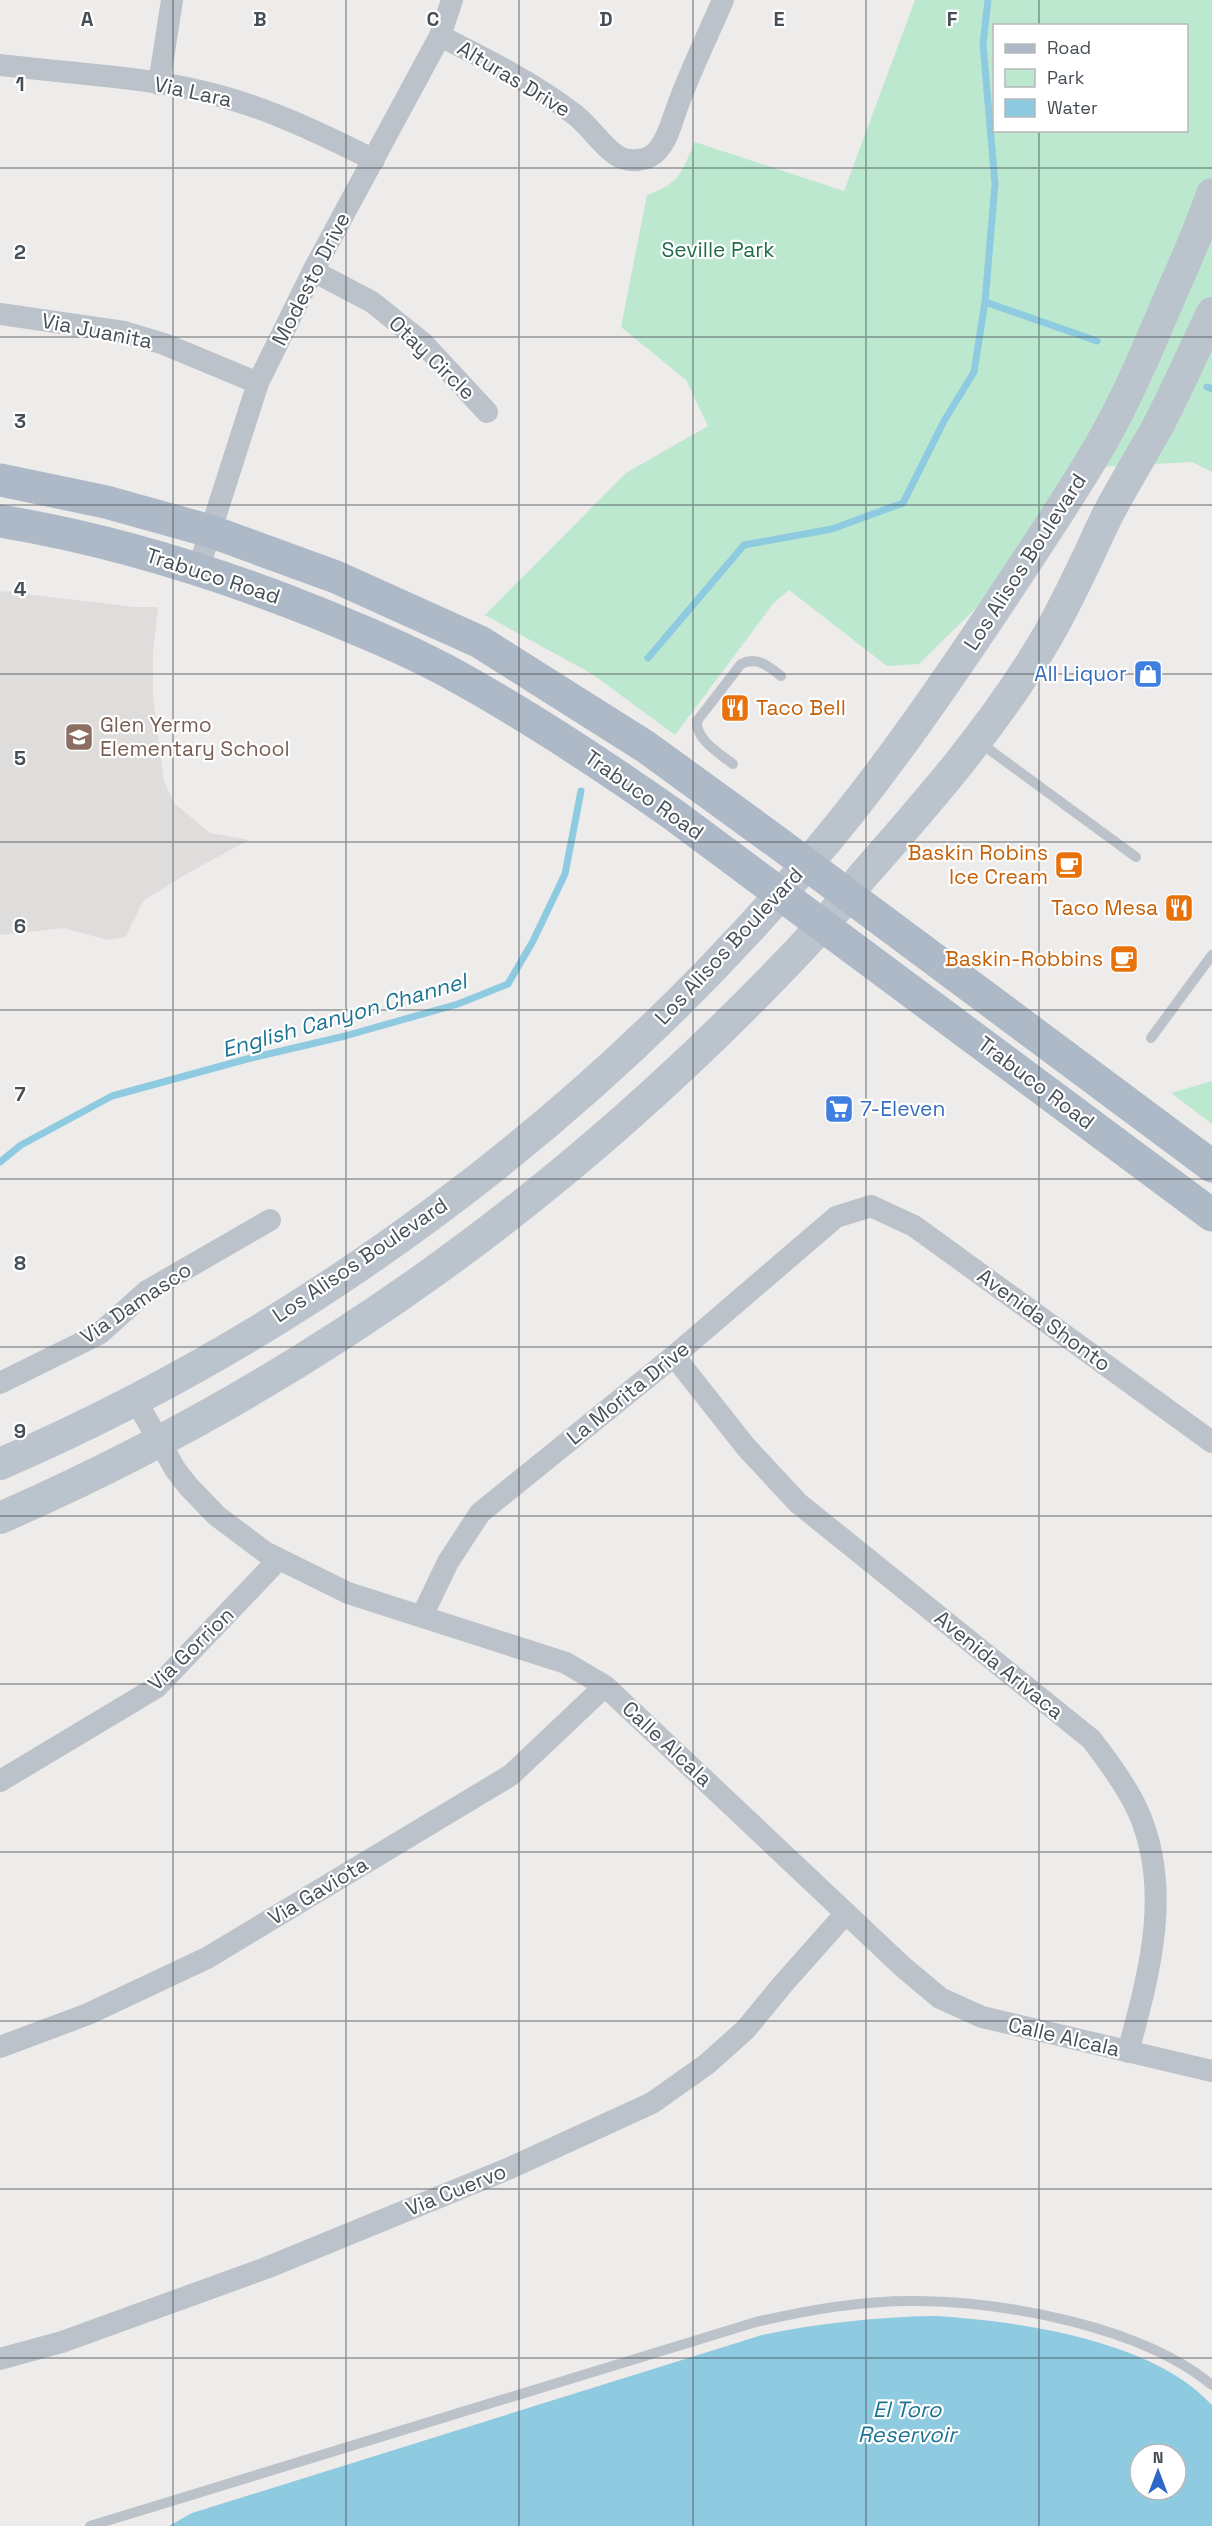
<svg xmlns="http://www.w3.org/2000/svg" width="1212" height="2526" viewBox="0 0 1212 2526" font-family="'Space Grotesk',sans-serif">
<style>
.education{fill:#dfdcdc}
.green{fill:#bde8d0;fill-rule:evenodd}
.water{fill:#8fcbe0;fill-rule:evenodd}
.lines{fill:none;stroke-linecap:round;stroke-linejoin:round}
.stream{stroke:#8fcbe0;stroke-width:7}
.lane{stroke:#bbc2c9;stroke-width:10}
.street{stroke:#bbc2c9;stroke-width:22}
.secondary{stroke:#bbc3cd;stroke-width:32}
.primary{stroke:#aeb9c7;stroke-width:33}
.grid{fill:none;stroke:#464e56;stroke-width:1.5;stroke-opacity:0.55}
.labels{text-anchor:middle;stroke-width:4.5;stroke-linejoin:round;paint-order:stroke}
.street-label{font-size:21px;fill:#464e56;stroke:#fff}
.park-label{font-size:21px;fill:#216d4b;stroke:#fff}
.shop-label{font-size:21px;fill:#366cbe;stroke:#fff;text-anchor:end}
.food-label{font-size:21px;fill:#c56008;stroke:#fff;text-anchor:end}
.education-label{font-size:21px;fill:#785e54;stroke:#fff;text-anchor:start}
.water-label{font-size:22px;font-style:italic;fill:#1c7493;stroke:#fff}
.grid-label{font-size:20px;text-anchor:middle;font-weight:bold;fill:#464e56;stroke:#fff;stroke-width:4.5;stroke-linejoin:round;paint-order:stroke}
</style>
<rect width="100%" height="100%" fill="#eeebeb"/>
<!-- education -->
<path class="education" d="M0 591 135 607H158L153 654V698L164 781 174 803 210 833 249 840 186 874 143 901 125 937 107 940 64 928 0 935Z"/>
<!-- green -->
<path class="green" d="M915 0H1212V472L1192 462 1099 467 1034 551 919 664 887 666 789 590 773 604 675 735 592 674 485 615 626 473 708 426 686 380 621 327 647 195C681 183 681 172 695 142L844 191ZM994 26H1186V130H994Z
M1212 1081V1124L1171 1093Z"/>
<!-- water -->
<path class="water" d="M935 2316C1019 2321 1153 2340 1212 2405V2526H169L192 2513 762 2335C820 2323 876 2317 935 2316ZM1140 2454H1176V2490H1140Z"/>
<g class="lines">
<!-- stream -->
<path class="stream" d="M985 302 1097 341
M1207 387 1212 389
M648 658 744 545 832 529 903 503 944 421 974 372 985 302 995 184 983 44 988 0
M0 1162 21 1145 112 1096 247 1059 345 1036 458 1004 508 984 533 941 565 874 581 791"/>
<!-- lane -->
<path class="lane" d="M979 742 1136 857
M733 764C719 753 696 740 697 721L741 664C757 656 768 666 781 676
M1151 1038 1212 955
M90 2526 756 2322C809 2310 863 2300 918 2301 1008 2302 1142 2327 1212 2385"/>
<!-- street -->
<path class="street" d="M440 36C486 59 532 82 574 114 589 125 600 144 616 155 628 163 648 162 658 150 669 137 672 120 678 105 691 69 708 35 723 0
M0 65C65 73 137 76 200 91 262 105 318 132 374 160
M159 84 172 0
M313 271 372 302 422 342 487 412
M0 314 124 332 164 344 258 383
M198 570 258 383 313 271 440 36 452 0
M674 1356 746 1447 798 1503 1091 1739C1109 1762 1126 1785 1138 1811 1173 1890 1149 1974 1128 2052
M0 1383 99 1334 147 1291 270 1220
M135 1399 175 1469 188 1486 217 1516 265 1552 348 1593 566 1663 605 1686 903 1967 940 1998 982 2017 1212 2071
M422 1616 448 1562 480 1513 674 1356 836 1217 871 1206 914 1226 1212 1442
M0 1781 157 1687 278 1560
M0 2047 88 2014 207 1958 511 1775 605 1686
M0 2359 62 2342 266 2268 510 2168 652 2103 707 2064 746 2029 783 1984 846 1913"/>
<!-- secondary -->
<path class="secondary" d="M0 1464C308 1331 589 1120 807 864 876 784 936 697 995 609 1031 554 1069 499 1102 442 1129 394 1150 344 1171 294 1186 261 1200 228 1212 194
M0 1518C320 1378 585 1182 822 926 836 911 848 894 861 878 927 803 993 728 1044 642 1068 602 1087 558 1107 516 1123 485 1142 455 1159 424 1178 388 1194 350 1212 313"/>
<!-- primary -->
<path class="primary" d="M0 480 106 502 210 531 336 577 480 642 646 747 774 840 1212 1166
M0 521C109 539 216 572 318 613 362 631 406 649 447 671 526 714 600 763 674 815L1212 1215"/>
</g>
<!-- grid -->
<path class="grid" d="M173 0V2526M346 0V2526M519 0V2526M693 0V2526M866 0V2526M1039 0V26M1039 130V2526M0 168H1212M0 337H1212M0 505H1212M0 674H1212M0 842H1212M0 1010H1212M0 1179H1212M0 1347H1212M0 1516H1212M0 1684H1212M0 1852H1212M0 2021H1212M0 2189H1212M0 2358H1212"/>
<!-- icons -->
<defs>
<g id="shop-square" transform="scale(1.5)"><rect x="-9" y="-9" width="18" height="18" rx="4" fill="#3f7fe0" stroke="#fff"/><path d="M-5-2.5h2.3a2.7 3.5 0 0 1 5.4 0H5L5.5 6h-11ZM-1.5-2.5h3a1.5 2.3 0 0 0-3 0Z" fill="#fff"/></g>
<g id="restaurant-square" transform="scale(1.5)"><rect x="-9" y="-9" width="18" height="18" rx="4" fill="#e8710a" stroke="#fff"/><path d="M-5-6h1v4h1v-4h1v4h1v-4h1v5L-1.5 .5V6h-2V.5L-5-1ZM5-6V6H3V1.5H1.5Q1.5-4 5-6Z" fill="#fff"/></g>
<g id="school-square" transform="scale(1.5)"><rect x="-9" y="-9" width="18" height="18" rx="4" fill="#8d6e63" stroke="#fff"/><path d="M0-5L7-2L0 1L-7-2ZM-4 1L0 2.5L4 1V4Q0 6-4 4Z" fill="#fff"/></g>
<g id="cafe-square" transform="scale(1.5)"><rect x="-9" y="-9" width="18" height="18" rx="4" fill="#e8710a" stroke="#fff"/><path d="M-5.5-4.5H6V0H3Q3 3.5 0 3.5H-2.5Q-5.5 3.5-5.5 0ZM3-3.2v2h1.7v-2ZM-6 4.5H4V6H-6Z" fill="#fff"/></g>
<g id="supermarket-square" transform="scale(1.5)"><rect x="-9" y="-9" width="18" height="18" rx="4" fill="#3f7fe0" stroke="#fff"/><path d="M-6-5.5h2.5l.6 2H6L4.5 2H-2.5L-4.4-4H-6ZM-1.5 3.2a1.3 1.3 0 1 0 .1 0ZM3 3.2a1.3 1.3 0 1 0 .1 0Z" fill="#fff"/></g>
</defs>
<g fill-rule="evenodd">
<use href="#shop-square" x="1148" y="674"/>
<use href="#restaurant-square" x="735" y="708"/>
<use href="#school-square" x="79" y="737"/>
<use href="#cafe-square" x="1069" y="865"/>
<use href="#restaurant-square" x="1179" y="908"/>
<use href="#cafe-square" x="1124" y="959"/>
<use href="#supermarket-square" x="839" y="1109"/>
</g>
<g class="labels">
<!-- street labels -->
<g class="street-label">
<text transform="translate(514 79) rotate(31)" y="7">Alturas Drive</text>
<text transform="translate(193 92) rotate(12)" y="7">Via Lara</text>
<text transform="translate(311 279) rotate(-63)" y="7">Modesto Drive</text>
<text transform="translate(97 331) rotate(11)" y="7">Via Juanita</text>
<text transform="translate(432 358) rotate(44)" y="7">Otay Circle</text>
<text transform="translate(1025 562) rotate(-57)" y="7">Los Alisos Boulevard</text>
<text transform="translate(213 576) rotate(18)" y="7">Trabuco Road</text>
<text transform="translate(644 795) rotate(35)" y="7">Trabuco Road</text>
<text transform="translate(729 946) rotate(-47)" y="7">Los Alisos Boulevard</text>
<text transform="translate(1036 1083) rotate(37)" y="7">Trabuco Road</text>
<text transform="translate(360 1260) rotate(-34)" y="7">Los Alisos Boulevard</text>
<text transform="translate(136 1303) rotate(-34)" y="7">Via Damasco</text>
<text transform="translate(1044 1320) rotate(36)" y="7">Avenida Shonto</text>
<text transform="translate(628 1393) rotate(-39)" y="7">La Morita Drive</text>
<text transform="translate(191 1649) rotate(-44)" y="7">Via Gorrion</text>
<text transform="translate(999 1665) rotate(39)" y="7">Avenida Arivaca</text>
<text transform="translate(667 1744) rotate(43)" y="7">Calle Alcala</text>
<text transform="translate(318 1891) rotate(-31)" y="7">Via Gaviota</text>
<text transform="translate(1064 2037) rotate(13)" y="7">Calle Alcala</text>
<text transform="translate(456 2190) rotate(-22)" y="7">Via Cuervo</text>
</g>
<!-- park labels -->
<g class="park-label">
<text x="718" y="257">Seville Park</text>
</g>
<!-- shop labels -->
<g class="shop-label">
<text x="1127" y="681">All Liquor</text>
<text x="860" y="1116" text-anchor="start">7-Eleven</text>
</g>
<!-- food labels -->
<g class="food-label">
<text x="756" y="715" text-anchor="start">Taco Bell</text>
<text x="1048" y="860">Baskin Robins<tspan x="1048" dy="24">Ice Cream</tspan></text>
<text x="1158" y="915">Taco Mesa</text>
<text x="1103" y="966">Baskin-Robbins</text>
</g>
<!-- education labels -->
<g class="education-label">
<text x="100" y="732">Glen Yermo<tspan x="100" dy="24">Elementary School</tspan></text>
</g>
<!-- water labels -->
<g class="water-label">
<text transform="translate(344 1015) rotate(-16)" y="8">English Canyon Channel</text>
<text x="907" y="2417">El Toro<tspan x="907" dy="25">Reservoir</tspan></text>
</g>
</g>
<g class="grid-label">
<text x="87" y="26">A</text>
<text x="260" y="26">B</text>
<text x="433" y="26">C</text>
<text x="606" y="26">D</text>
<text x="779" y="26">E</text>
<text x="952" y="26">F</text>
<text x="20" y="91">1</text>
<text x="20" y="259">2</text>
<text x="20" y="428">3</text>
<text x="20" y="596">4</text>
<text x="20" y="765">5</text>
<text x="20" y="933">6</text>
<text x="20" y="1101">7</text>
<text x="20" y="1270">8</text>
<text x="20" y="1438">9</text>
</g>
<!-- legend -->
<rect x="993" y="24" width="195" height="108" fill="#ffffff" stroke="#b5b8bb" stroke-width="1.5"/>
<rect x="1005" y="44" width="30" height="9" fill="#aeb9c7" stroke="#b5b8bb" stroke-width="1.5"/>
<text x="1047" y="54" font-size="18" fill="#464e56">Road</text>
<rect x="1005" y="69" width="30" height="18" fill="#bde8d0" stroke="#b5b8bb" stroke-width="1.5"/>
<text x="1047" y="84" font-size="18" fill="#464e56">Park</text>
<rect x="1005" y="99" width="30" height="18" fill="#8fcbe0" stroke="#b5b8bb" stroke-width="1.5"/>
<text x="1047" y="114" font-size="18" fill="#464e56">Water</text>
<!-- north arrow -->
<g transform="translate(1158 2472)"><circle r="28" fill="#ffffff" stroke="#b5b8bb" stroke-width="1.5"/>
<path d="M0-4.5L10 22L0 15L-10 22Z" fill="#2d68c6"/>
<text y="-9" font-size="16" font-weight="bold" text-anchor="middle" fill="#464e56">N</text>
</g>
</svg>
